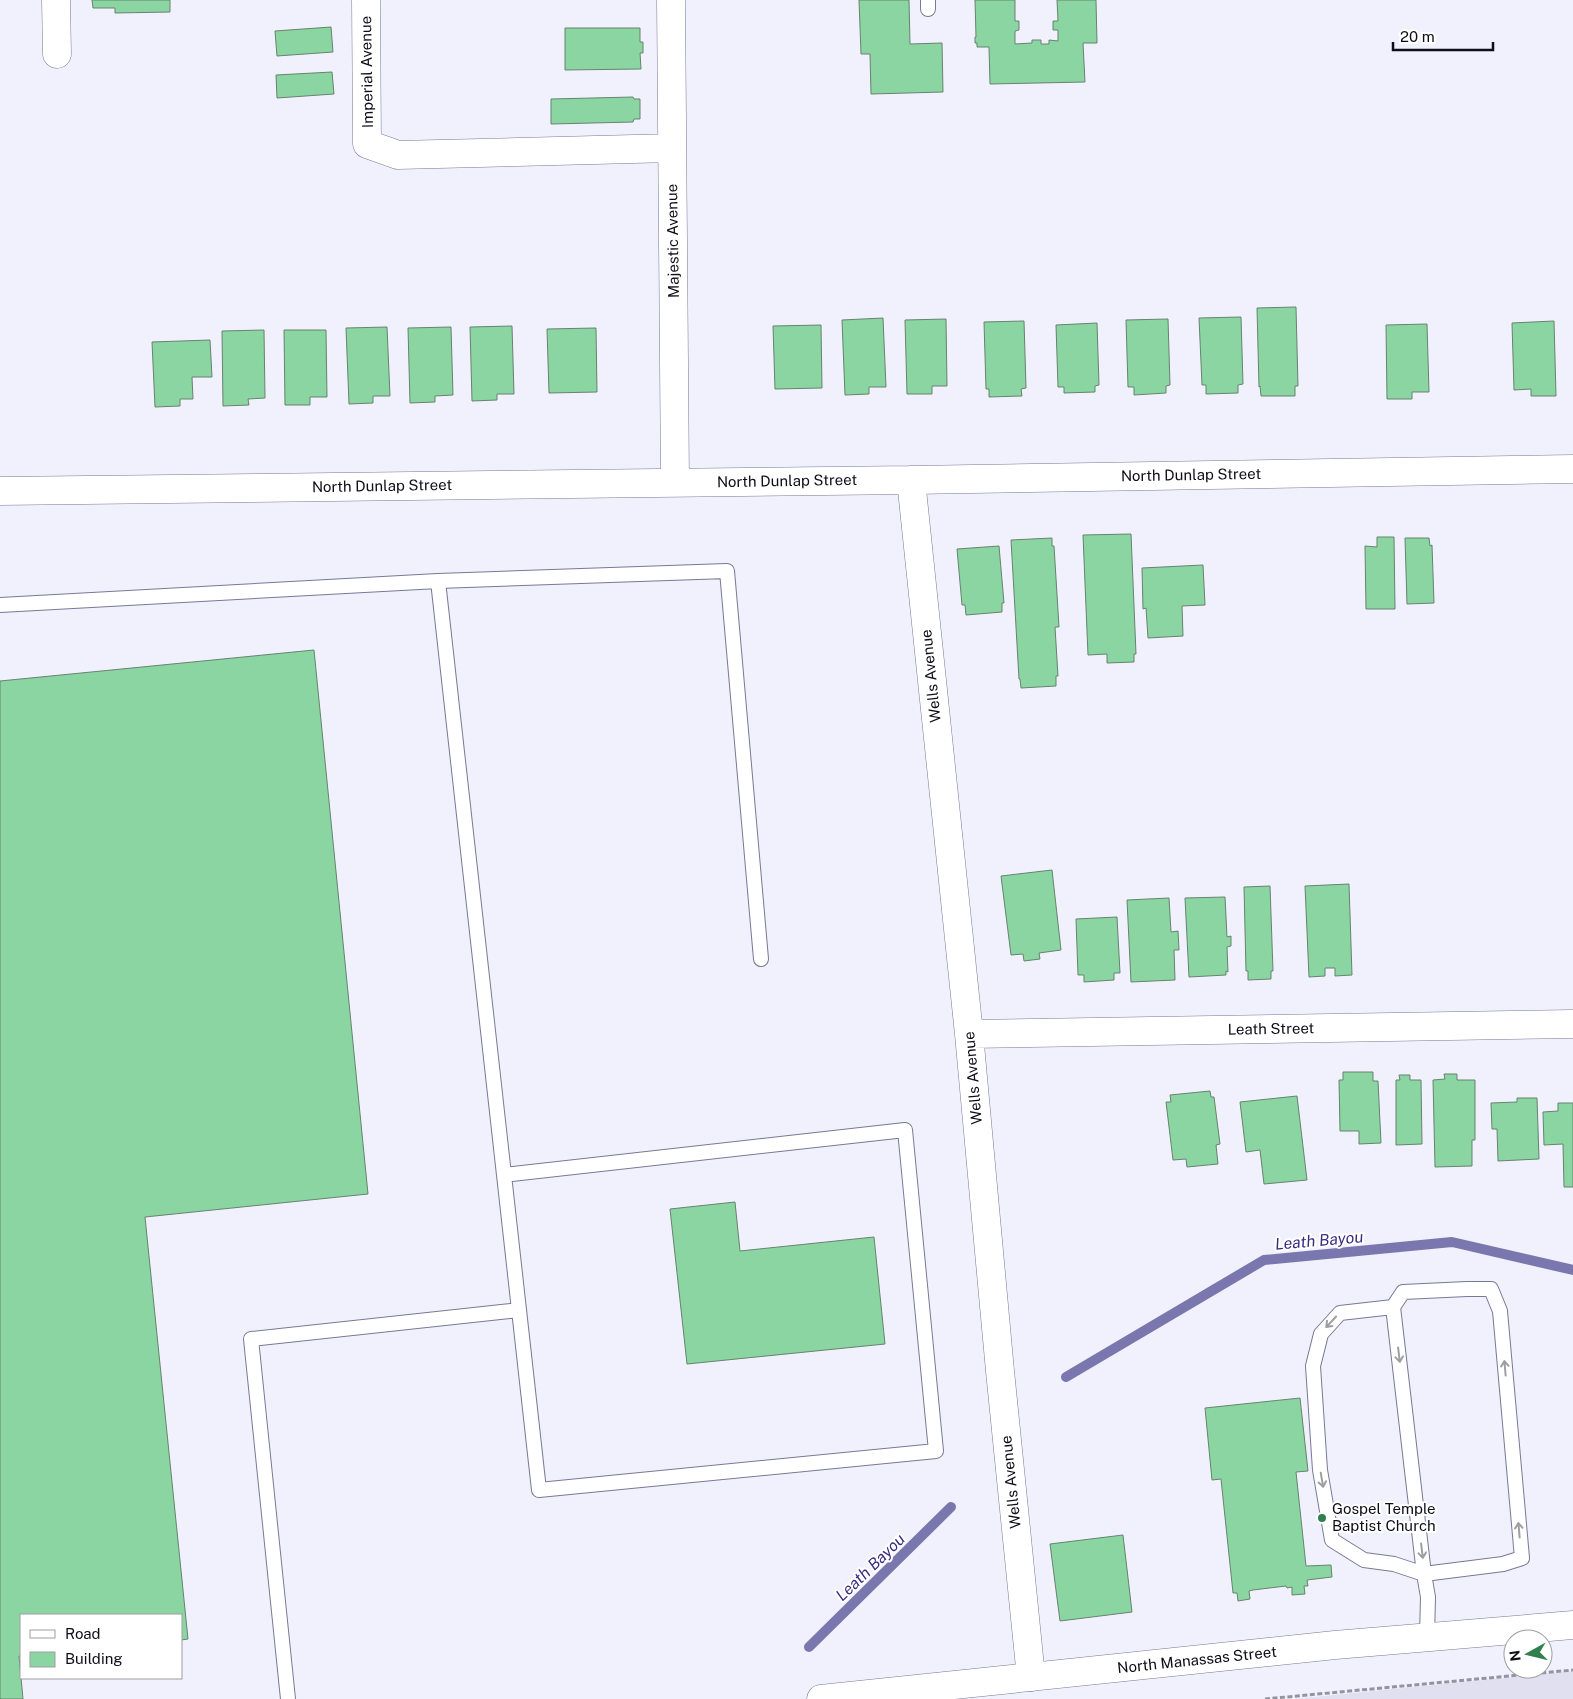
<svg xmlns="http://www.w3.org/2000/svg" width="1573" height="1699" viewBox="0 0 1573 1699" font-family="'Public Sans',sans-serif">
<style>
.built{fill:#e0e0f0}
.lines{fill:none;stroke-linecap:round;stroke-linejoin:round}
.stream{stroke:#7a77ae;stroke-width:10}
.building{fill:#8ad5a2;stroke:#66836e}
.service-casing{stroke:#797896;stroke-width:16}
.minor-casing{stroke:#797896;stroke-width:29}
.tertiary-casing{stroke:#797896;stroke-width:29}
.path{stroke:#94939f;stroke-width:3;stroke-dasharray:5 2.5;stroke-linecap:butt}
.service{stroke:#fff;stroke-width:14}
.minor{stroke:#fff;stroke-width:28}
.tertiary{stroke:#fff;stroke-width:28}
.oneway{stroke:#9f9ea3}
.poi-dot{fill:#307f4f;stroke:#fff;stroke-width:2}
.labels{text-anchor:middle;stroke-width:4;stroke-linejoin:round;paint-order:stroke}
.street-label{font-size:15px;fill:#0e0d18;stroke:#fff}
.poi-label{font-size:15px;fill:#0e0d18;stroke:#fff;text-anchor:start}
.water-label{font-size:16px;font-style:italic;fill:#3a2b7f;stroke:#fff}
</style>
<rect width="100%" height="100%" fill="#f1f1fe"/>
<!-- built -->
<path class="built" d="M1573 1671V1699H1294Z"/>
<g class="lines">
<!-- stream -->
<path class="stream" d="M1066 1377 1264 1260 1452 1242 1573 1270
M809 1647 951 1507"/>
</g>
<!-- building -->
<path class="building" d="M92 0H170V12L115 13V8H93Z
M859 0H909L910 44 942 43 943 92 871 94 870 54H861Z
M975 0H1015V21H1019V30L1015 31V44L1032 43V40H1041V44H1049V40L1058 41V30H1053V21H1058L1057 0H1096L1097 43H1083L1085 82 990 84 989 47H977V43H975V37H976Z
M331 27 333 52 277 56 275 31Z
M565 28H640V42H643V53H640L641 69 565 70Z
M332 72 334 94 277 98 276 75Z
M633 97 634 99H640V119H634L633 122 551 124V99Z
M1296 307 1298 386H1295V396H1261L1260 386 1259 387 1257 308Z
M1241 317 1243 384 1238 385V393L1206 394V385H1202L1199 318Z
M883 318 886 387H869V394L845 395 842 320Z
M946 319 947 386H932V394H907L905 320Z
M1168 319 1170 385 1166 386V393L1134 395V387H1128L1126 320Z
M1024 321 1026 388 1021 389 1022 396 989 397V389H986L984 322Z
M1554 321 1556 396H1531V389L1514 390 1512 323Z
M1097 323 1099 385 1095 386V392L1064 393V387H1058L1056 325Z
M1427 324 1429 392H1412V399H1387L1386 325Z
M821 325 822 388 775 389 773 326Z
M512 326 514 394H497V400L472 401 470 327Z
M387 327 390 396H373V403L349 404 346 328Z
M451 327 453 395 435 396V402L410 403 408 328Z
M596 328 597 392 549 393 547 329Z
M264 330 265 398 248 399 249 405 223 406 222 331Z
M284 330H326L327 397H310V405H285Z
M210 340 212 377H192L193 399H180V406L155 407 152 342Z
M1131 534 1136 654H1134V662L1107 663V654L1088 655 1083 535Z
M1377 537H1394L1395 609H1366L1365 546 1377 547Z
M1052 538V546H1054L1059 627H1055L1058 676H1056V686L1021 688 1020 679H1019L1011 540Z
M1405 538H1429L1430 546 1432 545 1434 603 1407 604Z
M999 546 1004 603H1002V612L966 615 965 605H962L957 549Z
M1203 565 1205 605 1182 606 1183 636 1148 638 1146 608 1143 609 1142 568Z
M314 650 368 1194 145 1217 188 1639 181 1640V1615H21V1656H19L23 1699H0V681Z
M1052 870 1061 950 1039 953 1040 959 1024 961 1023 954 1011 955 1001 876Z
M1349 884 1352 975 1335 976V968H1325V976L1309 977 1305 886Z
M1270 886 1273 971H1271V979L1248 980V971H1246L1244 887Z
M1225 897 1227 937 1231 936V946L1227 947 1228 972 1226 971V975L1189 977 1185 898Z
M1169 898 1171 932 1178 931 1179 950H1174L1175 980 1131 982 1127 900Z
M1117 917 1120 973H1114V980L1084 982V975H1078L1076 919Z
M1343 1072H1373V1081H1378L1381 1143 1359 1144V1131H1340L1339 1080H1343Z
M1444 1074H1457V1080H1475V1140H1472V1166L1435 1167 1433 1080 1445 1079Z
M1399 1075H1410V1080H1421L1422 1144 1396 1145V1080H1400Z
M1210 1091 1211 1097H1214L1220 1144 1216 1145 1218 1164 1187 1167 1186 1159 1173 1160 1166 1102H1171L1170 1095Z
M1297 1096 1307 1180 1264 1184 1260 1150 1246 1152 1240 1102Z
M1517 1098H1537L1539 1159 1498 1161 1497 1129H1492L1491 1103 1517 1102Z
M1558 1103H1573V1187H1564L1563 1144 1544 1145 1543 1112 1558 1111Z
M735 1202 740 1251 874 1237 885 1344 687 1364 670 1209Z
M1300 1398 1308 1471 1296 1472 1306 1566 1331 1565 1332 1577 1307 1580 1308 1586H1304L1305 1594 1292 1595V1587L1287 1588 1286 1586 1253 1590 1249 1591 1250 1599 1238 1601 1237 1593H1233L1221 1479 1212 1480 1205 1408Z
M1123 1535 1132 1612 1060 1621 1050 1544Z"/>
<g class="lines">
<!-- service casing -->
<g class="service-casing">
<path id="service" d="M928 0V9
M438 581 727 571 761 959
M0 605 438 581 519 1310 251 1339 288 1699
M504 1175 905 1130 936 1451 539 1490 519 1310
M1393 1307 1340 1313 1321 1334 1313 1366 1320 1470 1332 1540 1364 1560 1394 1564 1424 1574 1503 1564 1522 1558 1500 1311 1491 1289H1467L1403 1292 1393 1307 1424 1574 1428 1597 1427 1637"/>
</g>
<!-- minor casing -->
<g class="minor-casing">
<path id="minor" d="M56 0 57 54
M366 0 367 144 398 155 672 148
M671 0 675 483
M911 480 969 1034 1000 1371 1031 1677
M0 491 911 480 1573 469
M969 1034 1573 1024"/>
</g>
<!-- tertiary casing -->
<g class="tertiary-casing">
<path id="tertiary" d="M821 1699 1335 1645 1573 1625"/>
</g>
<!-- path -->
<path class="path" d="M1265 1699 1573 1670"/>
<!-- service -->
<use href="#service" class="service"/>
<!-- minor -->
<use href="#minor" class="minor"/>
<!-- tertiary -->
<use href="#tertiary" class="tertiary"/>
</g>
<!-- one-way arrows -->
<defs><path id="oneway-shaft" d="M-6 0H5M1.5-3L5.5 0L1.5 3" fill="none" stroke-width="1.6" stroke-linecap="round" stroke-linejoin="round" transform="scale(1.25)"/></defs>
<g class="oneway">
<use href="#oneway-shaft" transform="translate(1331 1322) rotate(133)"/>
<use href="#oneway-shaft" transform="translate(1399 1355) rotate(83)"/>
<use href="#oneway-shaft" transform="translate(1505 1368) rotate(-95)"/>
<use href="#oneway-shaft" transform="translate(1322 1480) rotate(80)"/>
<use href="#oneway-shaft" transform="translate(1519 1530) rotate(-95)"/>
<use href="#oneway-shaft" transform="translate(1422 1551) rotate(83)"/>
</g>
<!-- markers -->
<circle class="poi-dot" cx="1322" cy="1518" r="5"/>
<g class="labels">
<!-- street labels -->
<g class="street-label">
<text transform="translate(367 72) rotate(-91)" y="5">Imperial Avenue</text>
<text transform="translate(673 241) rotate(-91)" y="5">Majestic Avenue</text>
<text transform="translate(1191 475) rotate(-1)" y="5">North Dunlap Street</text>
<text transform="translate(787 481) rotate(-1)" y="5">North Dunlap Street</text>
<text transform="translate(382 486) rotate(-1)" y="5">North Dunlap Street</text>
<text transform="translate(931 676) rotate(-96)" y="5">Wells Avenue</text>
<text transform="translate(1271 1029) rotate(-1)" y="5">Leath Street</text>
<text transform="translate(973 1078) rotate(-95)" y="5">Wells Avenue</text>
<text transform="translate(1011 1482) rotate(-96)" y="5">Wells Avenue</text>
<text transform="translate(1197 1660) rotate(-6)" y="5">North Manassas Street</text>
</g>
<!-- poi labels -->
<g class="poi-label">
<text x="1332" y="1514">Gospel Temple<tspan x="1332" dy="17">Baptist Church</tspan></text>
</g>
<!-- water labels -->
<g class="water-label">
<text transform="translate(1319 1240) rotate(-5)" y="6">Leath Bayou</text>
<text transform="translate(870 1567) rotate(-44)" y="6">Leath Bayou</text>
</g>
</g>
<!-- legend -->
<rect x="20" y="1614" width="162" height="65" fill="#ffffff" stroke="#9f9ea3"/>
<rect x="30" y="1630" width="25" height="8" fill="#ffffff" stroke="#9f9ea3"/>
<text x="65" y="1639" font-size="15" fill="#0e0d18">Road</text>
<rect x="30" y="1652" width="25" height="15" fill="#8ad5a2" stroke="#9f9ea3"/>
<text x="65" y="1664" font-size="15" fill="#0e0d18">Building</text>
<!-- north arrow -->
<g transform="translate(1528 1654) rotate(262)"><circle r="24" fill="#ffffff" stroke="#9f9ea3"/>
<path d="M0-4L9 19L0 12L-9 19Z" fill="#307f4f"/>
<text y="-8" font-size="14" font-weight="bold" text-anchor="middle" fill="#0e0d18">N</text>
</g>
<!-- scale -->
<path d="M1393 42v8h100v-8" fill="none" stroke="#0e0d18" stroke-width="2.5"/>
<text x="1400" y="42" font-size="15" fill="#0e0d18" stroke="#ffffff" stroke-width="4" paint-order="stroke">20 m</text>
</svg>
